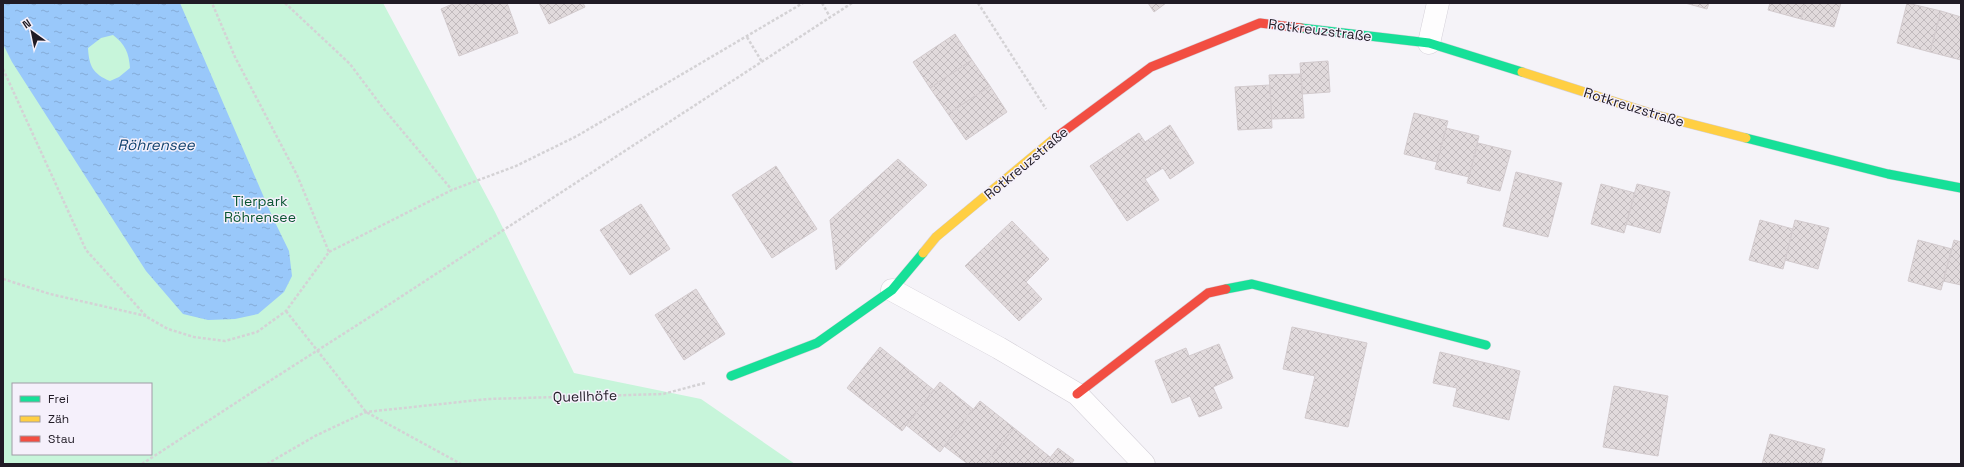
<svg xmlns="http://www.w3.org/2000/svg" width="1964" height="467" viewBox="0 0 1964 467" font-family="'Space Grotesk',sans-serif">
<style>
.park{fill:#c7f5da;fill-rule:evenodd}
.water{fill:url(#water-ripples);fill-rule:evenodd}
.building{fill:url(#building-cross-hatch);stroke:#d3cbce}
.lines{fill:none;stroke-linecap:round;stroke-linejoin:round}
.street-casing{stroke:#d4d0d8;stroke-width:23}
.fast-casing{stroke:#d4d0d8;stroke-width:10}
.slow-casing{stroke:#d4d0d8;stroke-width:10}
.jam-casing{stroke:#d4d0d8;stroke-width:10}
.path{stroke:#d4d2d5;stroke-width:2.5;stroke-dasharray:3 2;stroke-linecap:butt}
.street{stroke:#fefdfe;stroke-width:22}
.fast{stroke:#16e098;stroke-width:9}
.slow{stroke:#ffcf43;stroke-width:9}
.jam{stroke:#f24e42;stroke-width:9}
.path-bridge{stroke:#d4d2d5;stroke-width:2.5;stroke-dasharray:3 2;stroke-linecap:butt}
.labels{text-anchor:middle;stroke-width:3;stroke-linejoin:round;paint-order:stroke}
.street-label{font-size:14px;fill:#201b25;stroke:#f5f0fb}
.park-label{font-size:14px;fill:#0a5532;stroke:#f5f0fb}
.water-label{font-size:15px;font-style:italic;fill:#11426e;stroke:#f5f0fb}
</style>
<defs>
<pattern id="water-ripples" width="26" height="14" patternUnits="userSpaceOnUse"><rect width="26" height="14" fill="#99c8fa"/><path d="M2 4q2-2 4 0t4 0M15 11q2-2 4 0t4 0" fill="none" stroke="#84abd6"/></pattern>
<pattern id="building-cross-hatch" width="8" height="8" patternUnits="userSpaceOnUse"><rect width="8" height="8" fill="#e1dadc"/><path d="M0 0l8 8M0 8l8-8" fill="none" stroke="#c1babd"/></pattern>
</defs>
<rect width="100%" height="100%" fill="#f5f3f8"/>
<!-- park -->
<path class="park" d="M3 3H383L495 212 574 373 701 399 795 464H3ZM13 384H151V454H13Z"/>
<!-- water -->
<path class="water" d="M3 3H180L272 216 289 251 292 276 284 292 258 314 235 319 208 320 183 314 146 271 12 62 3 44ZM113 35C125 44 129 53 130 68L119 77 110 81C93 74 89 66 88 48L101 38Z"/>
<!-- building -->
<path class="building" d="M455 3H507L518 33 459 56 441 9Z
M539 3H583L585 7 549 24Z
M1148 3H1166L1154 12Z
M1685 3H1709L1707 9Z
M1770 3H1805L1801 19 1768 10Z
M1805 3H1841L1834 27 1801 19Z
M1907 3 1941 11 1930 52 1897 43Z
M1941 11 1961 17V60L1930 52Z
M955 34 972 60 930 88 913 62Z
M972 60 990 86 948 114 930 88Z
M1328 61 1330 92 1302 94 1300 63Z
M1301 74 1304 118 1272 119 1269 75Z
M1270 85 1272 128 1238 130 1235 87Z
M990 86 1007 112 966 140 948 114Z
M1414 113 1448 121 1437 162 1404 154Z
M1170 125 1194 163 1170 179 1163 168 1145 179 1159 200 1127 221 1090 166 1139 133 1145 142Z
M1446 128 1479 136 1469 177 1435 169Z
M1478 143 1511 151 1500 191 1467 183Z
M898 159 927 185 836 270 830 220Z
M776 166 817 229 772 258 732 195Z
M1516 172 1562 183 1548 237 1503 226Z
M1601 184 1635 193 1624 233 1591 224Z
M1637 184 1670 192 1660 233 1626 224Z
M641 204 670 249 630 275 600 230Z
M1760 220 1793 229 1783 269 1749 260Z
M1795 220 1829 228 1818 269 1785 260Z
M1012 221 1049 259 1026 282 1042 299 1019 321 965 266Z
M1918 240 1952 249 1941 290 1908 281Z
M1954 240 1961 242V285L1943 281Z
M696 289 725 334 684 360 655 315Z
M1292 327 1367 343 1348 427 1305 418 1315 376 1283 369Z
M1219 344 1233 378 1213 387 1222 408 1199 417 1190 396 1172 403 1155 361 1186 348 1189 356Z
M880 347 934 390 902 431 847 388Z
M1440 352 1520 371 1509 420 1453 406 1457 388 1433 383Z
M940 382 973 409 940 452 906 425Z
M1614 386 1668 396 1658 456 1603 447Z
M980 401 1014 428 985 464H968L944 446Z
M1014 428 1050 457 1045 464H985Z
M1770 434 1825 449 1821 464H1762Z
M1058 448 1074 460 1071 464H1045Z"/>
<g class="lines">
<!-- street casing -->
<g class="street-casing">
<path id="street" d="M1429 43 1438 3
M892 290 999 348 1077 394 1144 464"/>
</g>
<!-- fast casing -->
<g class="fast-casing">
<path id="fast" d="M1301 28 1429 43 1522 72
M1746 138 1888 174 1961 188
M1226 289 1252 284 1486 345
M731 376 817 343 892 290 923 253"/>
</g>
<!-- slow casing -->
<g class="slow-casing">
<path id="slow" d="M1522 72 1656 115 1746 138
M923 253 936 237 1055 138"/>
</g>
<!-- jam casing -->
<g class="jam-casing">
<path id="jam" d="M1055 138 1151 67 1260 23 1301 28
M1077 394 1208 293 1226 289"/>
</g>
<!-- path -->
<path class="path" d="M285 3 350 64 383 108 452 190
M822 3 830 17
M978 3 1046 109
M747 37 762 62
M3 69 86 250 147 317 168 329 194 337 225 341 257 332 286 311 329 252 297 175 235 57 212 3
M329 252 452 190 516 166 577 136 803 3
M3 279 50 294 146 316
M286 311 366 412 461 464
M376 313 852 3
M142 464 254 391
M267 464 315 436 366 412 488 399 663 394 705 383"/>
<!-- street -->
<use href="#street" class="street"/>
<!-- fast -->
<use href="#fast" class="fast"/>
<!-- slow -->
<use href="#slow" class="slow"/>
<!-- jam -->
<use href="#jam" class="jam"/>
<!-- path-bridge -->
<path class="path-bridge" d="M254 391 376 313"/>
</g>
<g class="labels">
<!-- street labels -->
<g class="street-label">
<text transform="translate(1320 30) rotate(7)" y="5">Rotkreuzstraße</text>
<text transform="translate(1634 107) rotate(17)" y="5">Rotkreuzstraße</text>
<text transform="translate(1026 163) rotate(-40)" y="5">Rotkreuzstraße</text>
<text transform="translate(585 396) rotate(-2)" y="5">Quellhöfe</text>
</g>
<!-- park labels -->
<g class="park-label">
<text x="260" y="206">Tierpark<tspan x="260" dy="16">Röhrensee</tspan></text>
</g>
<!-- water labels -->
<g class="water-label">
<text x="156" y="150">Röhrensee</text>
</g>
</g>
<!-- border -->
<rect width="1964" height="467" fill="none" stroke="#201b25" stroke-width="8"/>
<!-- legend -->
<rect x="12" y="383" width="140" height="72" fill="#f5f0fb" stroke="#a09ba5"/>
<rect x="20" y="396" width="20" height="6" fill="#16e098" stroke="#a09ba5"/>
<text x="48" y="403" font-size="12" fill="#201b25">Frei</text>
<rect x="20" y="416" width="20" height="6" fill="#ffcf43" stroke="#a09ba5"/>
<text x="48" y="423" font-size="12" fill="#201b25">Zäh</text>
<rect x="20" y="436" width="20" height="6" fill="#f24e42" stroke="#a09ba5"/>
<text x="48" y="443" font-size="12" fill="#201b25">Stau</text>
<!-- north arrow -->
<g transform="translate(32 32) rotate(327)" stroke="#f5f0fb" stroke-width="3" paint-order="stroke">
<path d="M0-3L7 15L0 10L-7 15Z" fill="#201b25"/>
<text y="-6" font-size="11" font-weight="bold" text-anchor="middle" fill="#201b25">N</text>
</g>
</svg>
